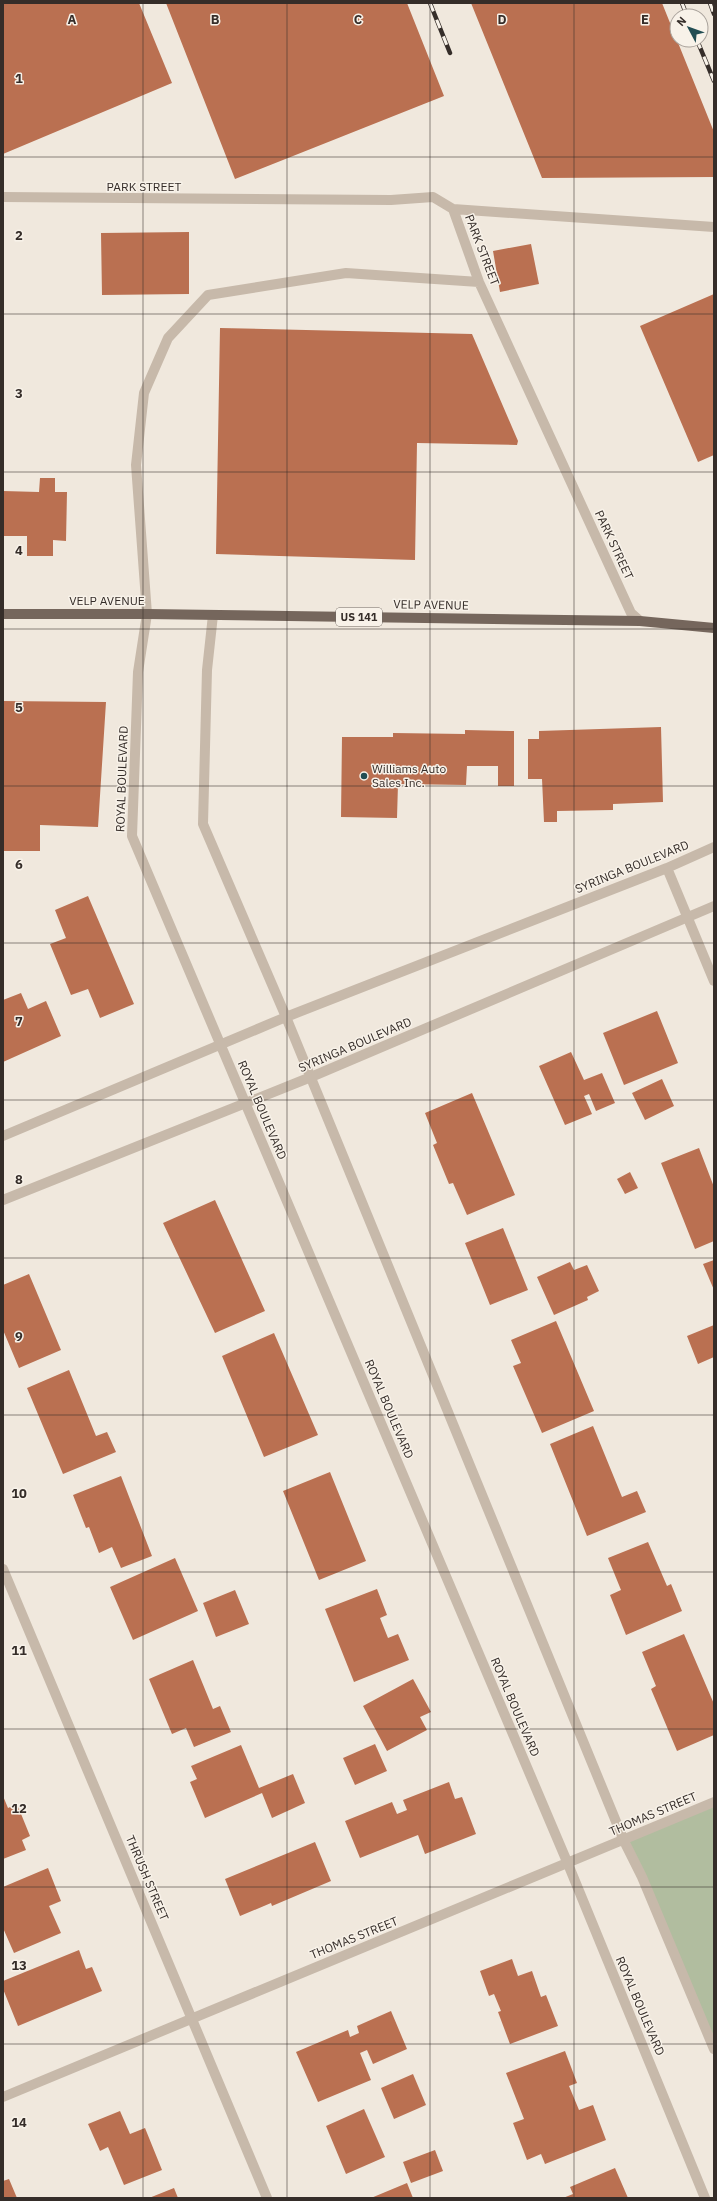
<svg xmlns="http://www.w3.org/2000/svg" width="717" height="2201" viewBox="0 0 717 2201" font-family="'IBM Plex Sans',sans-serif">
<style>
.green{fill:#b1bd9f}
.building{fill:#ba7051}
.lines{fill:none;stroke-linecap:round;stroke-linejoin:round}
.lane{stroke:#c7b9aa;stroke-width:10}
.street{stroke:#c7b9aa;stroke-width:10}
.primary{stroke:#75665c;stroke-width:10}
.rail-casing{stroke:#352d29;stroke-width:4.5}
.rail{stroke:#f8f2e9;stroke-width:3;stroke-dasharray:9;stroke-linecap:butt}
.grid{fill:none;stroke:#352d29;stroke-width:1;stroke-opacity:0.55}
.poi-dot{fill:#224d53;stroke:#f8f2e9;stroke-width:1.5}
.labels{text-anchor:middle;stroke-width:3;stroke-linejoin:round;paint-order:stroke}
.shield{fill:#f8f2e9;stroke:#706863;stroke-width:1}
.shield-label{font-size:11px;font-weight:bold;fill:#352d29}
.street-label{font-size:12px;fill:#352d29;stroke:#f8f2e9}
.poi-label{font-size:12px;fill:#352d29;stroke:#f8f2e9;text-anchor:start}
.grid-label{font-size:13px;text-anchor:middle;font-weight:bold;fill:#352d29;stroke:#f8f2e9;stroke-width:3;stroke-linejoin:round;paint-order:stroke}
</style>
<rect width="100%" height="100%" fill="#f0e8dd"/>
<!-- green -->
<path class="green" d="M714 1802V2049L624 1841Z"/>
<!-- building -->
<path class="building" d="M3 3H139L172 83 3 154Z
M166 3H407L444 96 235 179Z
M471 3H662L714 132V177L542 178Z
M189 232V294L102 295 101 233Z
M531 244 539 284 500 292 493 251Z
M714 294V455L698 462 640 326Z
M220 328 472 334 518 441 517 445 417 443 415 560 216 554Z
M40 478H55V492H67L66 541 53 540V556H27V536H3V491L39 492Z
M3 701 106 702 98 827 40 825V851H3Z
M661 727 663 802 613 804V810L557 811V822H544L542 779H528V739H539V731Z
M465 730 514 731V786H498V766H467L466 785 398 784 397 818 341 817 342 737H393V733L465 734Z
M88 896 134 1004 100 1018 88 989 71 995 50 944 66 938 55 910Z
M21 993 28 1009 46 1001 61 1036 3 1062V1000Z
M657 1011 678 1063 624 1085 603 1033Z
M571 1052 584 1080 602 1073 615 1103 596 1111 589 1094 584 1096 592 1114 565 1125 539 1066Z
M662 1079 674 1106 645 1120 632 1093Z
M472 1093 515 1195 467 1215 453 1183 449 1184 433 1145 437 1143 425 1113Z
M699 1148 714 1187V1241L695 1249 661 1163Z
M630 1172 638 1188 625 1194 617 1179Z
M215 1200 265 1311 215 1333 163 1223Z
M503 1228 528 1290 490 1305 465 1243Z
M714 1260V1290L703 1264Z
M570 1262 574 1270 587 1265 599 1291 587 1297 588 1300 554 1315 537 1277Z
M29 1274 61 1350 19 1368 3 1330V1285Z
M556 1321 594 1411 542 1433 513 1366 521 1363 511 1340Z
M714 1325V1357L698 1364 687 1336Z
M274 1333 318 1435 264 1457 222 1356Z
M69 1370 96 1436 107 1432 116 1452 63 1474 27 1388Z
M593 1426 622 1497 637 1491 646 1512 587 1536 550 1444Z
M330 1472 366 1561 319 1580 283 1491Z
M121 1476 152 1556 121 1568 112 1547 99 1553 89 1527 86 1528 73 1495Z
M648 1542 667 1586 671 1584 682 1611 626 1635 610 1595 621 1590 608 1558Z
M175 1558 198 1611 133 1640 110 1587Z
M377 1589 387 1615 380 1618 388 1638 398 1634 409 1660 354 1682 325 1609Z
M235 1590 249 1624 216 1637 203 1603Z
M684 1634 714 1704V1735L677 1751 651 1689 656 1686 642 1652Z
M193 1660 213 1709 220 1706 231 1732 194 1747 186 1728 172 1734 149 1679Z
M413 1679 431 1712 420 1717 427 1730 387 1751 363 1706Z
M375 1744 387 1771 355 1785 343 1758Z
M241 1745 259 1788 293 1774 305 1803 272 1818 262 1793 205 1818 190 1782 197 1779 191 1766Z
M449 1782 455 1799 462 1797 476 1834 425 1854 418 1835 360 1858 345 1821 392 1802 397 1814 407 1810 403 1800Z
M3 1796 8 1808 17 1804 30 1836 22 1840 26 1850 3 1859Z
M315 1842 331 1881 272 1906 271 1903 240 1916 225 1879Z
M48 1868 61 1901 49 1906 61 1933 14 1953 3 1928V1887Z
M79 1950 86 1969 92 1967 102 1991 18 2026 3 1989V1981Z
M512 1959 518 1976 532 1971 541 1997 546 1995 558 2026 510 2044 498 2012 501 2011 494 1994 489 1996 480 1971Z
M391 2011 407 2049 373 2064 367 2050 360 2053 371 2080 318 2102 296 2052 348 2030 350 2037 359 2033 357 2026Z
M565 2051 577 2083 569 2086 579 2110 593 2105 606 2140 545 2164 541 2154 527 2160 513 2123 524 2119 506 2073Z
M413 2074 426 2105 394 2119 381 2088Z
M364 2109 385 2157 346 2174 326 2126Z
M120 2111 130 2134 145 2128 162 2170 124 2185 108 2147 100 2151 88 2124Z
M435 2150 443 2171 411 2183 403 2162Z
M615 2168 628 2198H563L573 2194 570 2187Z
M9 2179 17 2198H3V2181Z
M407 2183 413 2198H371Z
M174 2188 178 2198H149Z"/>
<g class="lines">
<!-- lane -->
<path class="lane" d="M3 197 391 200 433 197 453 209 479 282 631 613 640 621
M453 209 714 227
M147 614 136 465 144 393 168 338 208 295 346 273 479 282"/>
<!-- street -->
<path class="street" d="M147 614 138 672 132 836 568 1864 705 2198
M213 615 207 670 203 824 286 1017 624 1841 642 1877 714 2049
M667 868 714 981
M3 1136 286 1017 667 868 714 847
M3 1200 311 1077 714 906
M3 1569 267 2198
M3 2097 714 1802"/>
<!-- primary -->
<path class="primary" d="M3 614H147L640 621 714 628"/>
<!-- rail casing -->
<g class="rail-casing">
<path id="rail" d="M430 3 450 53
M682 3 687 16
M710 3 714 14
M697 40 714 81"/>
</g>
<!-- rail -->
<use href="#rail" class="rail"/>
</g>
<!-- grid -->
<path class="grid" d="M143 3V2198M287 3V2198M430 3V2198M574 3V2198M3 157H714M3 314H714M3 472H714M3 629H714M3 786H714M3 943H714M3 1100H714M3 1258H714M3 1415H714M3 1572H714M3 1729H714M3 1887H714M3 2044H714"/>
<!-- markers -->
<circle class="poi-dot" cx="364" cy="776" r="4"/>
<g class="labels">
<!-- shield labels -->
<rect class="shield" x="336" y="608" width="46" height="18" rx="3"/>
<g class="shield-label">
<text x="359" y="621">US 141</text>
</g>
<!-- street labels -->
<g class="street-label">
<text x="144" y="191">PARK STREET</text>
<text transform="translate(482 250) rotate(69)" y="4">PARK STREET</text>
<text transform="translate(614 545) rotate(65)" y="4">PARK STREET</text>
<text x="107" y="605">VELP AVENUE</text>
<text transform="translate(431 605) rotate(1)" y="4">VELP AVENUE</text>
<text transform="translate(122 779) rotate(-88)" y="4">ROYAL BOULEVARD</text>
<text transform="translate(632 867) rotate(-22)" y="4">SYRINGA BOULEVARD</text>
<text transform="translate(355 1045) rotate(-23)" y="4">SYRINGA BOULEVARD</text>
<text transform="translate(262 1110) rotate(67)" y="4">ROYAL BOULEVARD</text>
<text transform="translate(389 1409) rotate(67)" y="4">ROYAL BOULEVARD</text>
<text transform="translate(515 1707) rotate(67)" y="4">ROYAL BOULEVARD</text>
<text transform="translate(653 1814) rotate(-23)" y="4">THOMAS STREET</text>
<text transform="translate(147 1878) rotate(67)" y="4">THRUSH STREET</text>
<text transform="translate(354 1938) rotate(-22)" y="4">THOMAS STREET</text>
<text transform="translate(640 2006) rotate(67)" y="4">ROYAL BOULEVARD</text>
</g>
<!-- poi labels -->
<g class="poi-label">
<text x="372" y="773">Williams Auto<tspan x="372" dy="14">Sales Inc.</tspan></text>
</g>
</g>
<g class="grid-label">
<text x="72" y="24">A</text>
<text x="215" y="24">B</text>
<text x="358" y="24">C</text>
<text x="502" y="24">D</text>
<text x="645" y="24">E</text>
<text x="19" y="83">1</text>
<text x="19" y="240">2</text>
<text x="19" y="398">3</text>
<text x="19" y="555">4</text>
<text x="19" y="712">5</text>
<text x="19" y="869">6</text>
<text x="19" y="1026">7</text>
<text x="19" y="1184">8</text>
<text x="19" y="1341">9</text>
<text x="19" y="1498">10</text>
<text x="19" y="1655">11</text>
<text x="19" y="1813">12</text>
<text x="19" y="1970">13</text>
<text x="19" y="2127">14</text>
</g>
<!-- border -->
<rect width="717" height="2201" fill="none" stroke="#352d29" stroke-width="8"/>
<!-- north arrow -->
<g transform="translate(689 28) rotate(311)"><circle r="19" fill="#f8f2e9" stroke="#aaa39c"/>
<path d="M0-3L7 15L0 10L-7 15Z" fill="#224d53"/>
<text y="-6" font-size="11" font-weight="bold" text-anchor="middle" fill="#352d29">N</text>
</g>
</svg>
